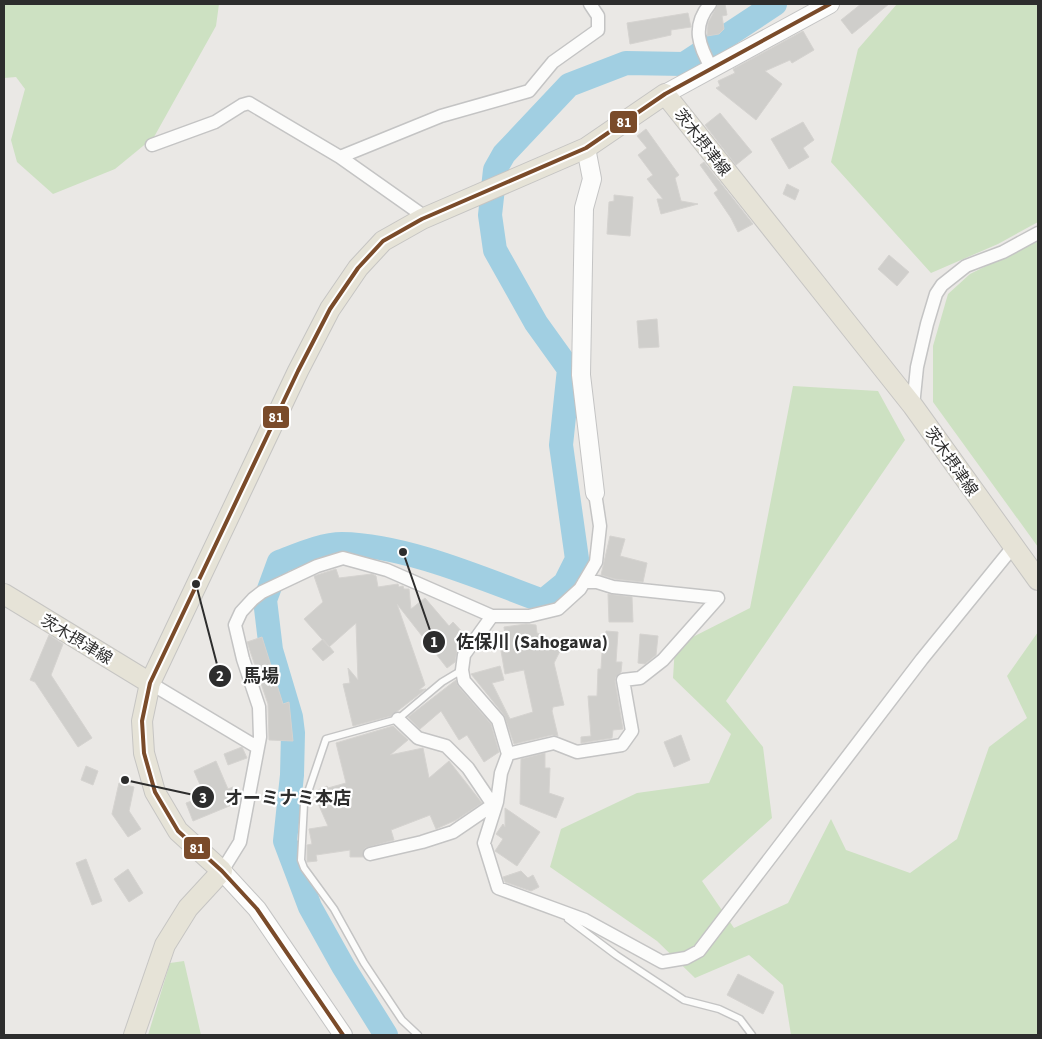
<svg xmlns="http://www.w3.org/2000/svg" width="1042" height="1039" viewBox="0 0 1042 1039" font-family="'Source Sans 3','Noto Sans JP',sans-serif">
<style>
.green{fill:#cde1c2}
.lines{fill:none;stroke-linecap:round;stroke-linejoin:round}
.river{stroke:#a1cfe2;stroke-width:24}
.building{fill:#cfcecb;stroke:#d5d3d0}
.lane-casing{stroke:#c4c4c4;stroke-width:9}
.street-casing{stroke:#c4c4c4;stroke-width:15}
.secondary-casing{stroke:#c4c4c4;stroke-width:20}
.primary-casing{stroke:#c6c5c3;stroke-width:22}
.lane{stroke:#fcfcfb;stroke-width:6}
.street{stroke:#fcfcfb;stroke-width:12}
.secondary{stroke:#fcfcfb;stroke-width:18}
.primary{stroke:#e6e3d7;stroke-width:20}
.bus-1-casing{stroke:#fff;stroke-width:8}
.bus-1{stroke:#7a4b2a;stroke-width:4}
.labels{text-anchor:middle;stroke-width:4.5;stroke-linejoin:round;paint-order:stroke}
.street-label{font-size:16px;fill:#2d2d2d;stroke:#fff}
.leader{fill:none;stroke:#2d2d2d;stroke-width:2}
.callout-dot{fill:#2d2d2d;stroke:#fff;stroke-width:2}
.mark-label{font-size:15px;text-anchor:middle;font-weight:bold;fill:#fff}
.callout-label{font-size:18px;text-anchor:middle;font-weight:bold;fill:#2d2d2d;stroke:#fff;stroke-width:4.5;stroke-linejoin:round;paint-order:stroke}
.line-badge{stroke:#fff;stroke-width:2}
.badge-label{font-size:14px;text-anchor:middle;font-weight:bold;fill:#fff}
</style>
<rect width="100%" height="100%" fill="#eae8e5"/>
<!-- green -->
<path class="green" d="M4 4H219L216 26 154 137 115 169 53 194 17 162 11 140 25 89 16 77 4 78Z
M897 4H1038V222L998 244 931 273 831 162 858 49Z
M1038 240V547L933 402V346L948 294 970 274Z
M793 386 878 391 905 440 726 701 763 747 772 818 702 881 734 928 788 903 831 819 846 850 910 873 957 839 989 747 1027 718 1007 676 1038 632V1035H791L783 985 749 955 695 978 657 941 550 867 561 829 637 793 709 783 731 734 673 678 675 646 750 608Z
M184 961 201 1035H148L170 963Z"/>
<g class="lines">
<!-- river -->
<path class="river" d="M386 1035 343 966 310 907 285 841 292 775 293 733 291 717 271 650 265 600 279 562C298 555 322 544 342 544 406 545 483 579 543 601L565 583 577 559 561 445 569 369 536 323 495 250 490 215 495 170 504 154 569 85 626 63 684 64 775 4"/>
</g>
<!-- building -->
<path class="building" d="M718 4H725L727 15 722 16 724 29 719 34 707 36 708 23Z
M861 4H889L852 34 841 20Z
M688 13 691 27 671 30V35L630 44 627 23Z
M803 31 814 50 792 63 790 60 765 71 782 84 756 120 716 88 720 86 718 81 735 73 733 69Z
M720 113 752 152 736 165 705 125Z
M803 122 814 140 803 148 809 157 789 169 771 139Z
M646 129 679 175 675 178 681 201 698 204 661 214 657 199H663L647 179 653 175 638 155 647 148 637 136Z
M704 162 753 224 738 232 731 218 714 193 718 190 700 165Z
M787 184 799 190 795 200 783 194Z
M614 195 633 197 630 236 607 234 609 202 614 201Z
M889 255 909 272 897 286 878 269Z
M657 319 659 347 639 348 637 321Z
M610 536 625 539 620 556 647 563 643 582 615 579 601 575Z
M336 569 339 578 372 574 376 576 378 587 398 584 399 587 403 586 404 589H409L411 609 425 598 449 626 453 622 467 637 457 651 455 662 447 668 397 604 425 685 419 690 426 689 391 716 353 726 343 684 350 683 348 668 358 680 356 623 329 647 304 619 323 602 314 576Z
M608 594 632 597 633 622H609Z
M526 624 536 625 537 633 563 645 554 663 564 705 553 707 552 711 558 736 552 735 514 744 504 715 471 674 500 666 504 680 492 683 510 719 533 712 524 670 505 674 500 645 506 644 504 627Z
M606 631 618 632 616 662H622L621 672 616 677 615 681 623 729 613 730 612 738 581 743V737L591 736 588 696H597L598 669H601L602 653H605Z
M640 634 658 636 656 655 645 664 638 663Z
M49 635 63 644 51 675 92 738 78 747 35 682 30 680Z
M262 637 283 704 289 702 293 741 269 740 268 704 247 642Z
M323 639 334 652 323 661 312 649Z
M456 680 458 686 491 724 499 752 484 762 467 735 459 740 441 711 420 729 408 717Z
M393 726 408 740 390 755 423 748 429 778 449 761 482 803 456 820 436 829 430 815 391 830 394 840 365 848 363 857H350V850L316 855 317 861 307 862V845L312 844 309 829 328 826 313 792 327 786 328 788 346 783 336 743Z
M681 735 690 760 674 767 664 742Z
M242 747 247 758 228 765 224 754Z
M545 753V768H550L549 793 564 798 556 818 520 804 521 759Z
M216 761 228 789 233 787 239 802 193 821 186 803 205 796 194 771Z
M86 766 98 771 93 785 81 780Z
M119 783 134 787 129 811 141 829 128 837 112 814Z
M505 808 540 832 517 866 495 851 503 839 496 834 503 824 505 827Z
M86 859 102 901 92 905 76 863Z
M128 869 143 893 129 902 114 879Z
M521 871 528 878 533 875 539 887 531 891 505 882 503 877Z
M738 974 774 992 763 1014 727 995Z"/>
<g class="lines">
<!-- lane casing -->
<g class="lane-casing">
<path id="lane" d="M568 919 616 955 684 1000 719 1009 740 1019 752 1035
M418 1035 402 1020 364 963 334 909 304 868 301 860 304 804 326 739 398 719 442 682 462 670"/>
</g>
<!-- street casing -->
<g class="street-casing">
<path id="street" d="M710 4C691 27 699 46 712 69
M152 145 215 122 242 105 249 103 340 157 418 212 422 219
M340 157 441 116 529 91 553 62 598 30V16L590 4
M913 406 917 367 927 324 936 294 942 285 966 266 1003 252 1038 233
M584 582H597L613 587 718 598 663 660 640 678 623 680 632 731 622 745 577 752 554 743 508 754 501 773 497 802 484 843 498 888 585 920 662 962 686 958 699 951 922 659 1013 547
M492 616 464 655 462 670 464 681 498 720 508 754
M150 683 257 747
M398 719 418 738 446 746 468 768 493 805
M370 854 422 842 453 832 497 802
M222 871 240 842 260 737 259 707 243 659 235 625 241 612 253 599 262 592 317 566 343 558 387 570 492 616H529L558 609 580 589 596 562 600 526 595 493"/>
</g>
<!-- secondary casing -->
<g class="secondary-casing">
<path id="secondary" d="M665 94 830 4
M586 148 592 179 584 208 581 375 595 493
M222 871 257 909 343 1035"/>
</g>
<!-- primary casing -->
<g class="primary-casing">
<path id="primary" d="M4 594 150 683
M134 1035 165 945 188 908 222 871 178 831 155 792 144 753 142 721 150 683 298 371 330 309 358 268 383 241 422 219 586 148 665 94 913 406 1038 580"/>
</g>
<!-- lane -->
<use href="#lane" class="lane"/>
<!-- street -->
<use href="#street" class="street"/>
<!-- secondary -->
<use href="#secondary" class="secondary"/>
<!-- primary -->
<use href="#primary" class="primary"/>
<!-- bus-1 casing -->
<g class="bus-1-casing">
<path id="bus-1" d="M343 1035 257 909 222 871 178 831 155 792 144 753 142 721 150 683 298 371 330 309 358 268 383 241 422 219 586 148 665 94 830 4"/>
</g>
<!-- bus-1 -->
<use href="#bus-1" class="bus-1"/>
</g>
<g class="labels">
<!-- street labels -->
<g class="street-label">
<text transform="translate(703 142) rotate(52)" y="6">茨木摂津線</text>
<text transform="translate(952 461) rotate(55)" y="6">茨木摂津線</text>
<text transform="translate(77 639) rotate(31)" y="6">茨木摂津線</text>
</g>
</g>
<!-- callouts -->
<path class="leader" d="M403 552L434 642M196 584L220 676M125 780L203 797"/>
<g class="callout-dot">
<circle cx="403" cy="552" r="5"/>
<circle cx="196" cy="584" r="5"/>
<circle cx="125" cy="780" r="5"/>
<circle cx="434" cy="642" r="12"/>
<circle cx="220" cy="676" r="12"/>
<circle cx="203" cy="797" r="12"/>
</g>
<g class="mark-label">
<text x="434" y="647">1</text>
<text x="220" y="681">2</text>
<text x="203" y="803">3</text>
</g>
<g class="callout-label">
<text x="532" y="648">佐保川 (Sahogawa)</text>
<text x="261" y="682">馬場</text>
<text x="288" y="804">オーミナミ本店</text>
</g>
<g class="line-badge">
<rect x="609" y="110" width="29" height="24" rx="5" fill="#7a4b2a"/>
<rect x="262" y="405" width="28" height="24" rx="5" fill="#7a4b2a"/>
<rect x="183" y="836" width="28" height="24" rx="5" fill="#7a4b2a"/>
</g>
<g class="badge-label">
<text x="624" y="127">81</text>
<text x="276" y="422">81</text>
<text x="197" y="853">81</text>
</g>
<!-- border -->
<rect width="1042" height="1039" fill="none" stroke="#2d2d2d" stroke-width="10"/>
</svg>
